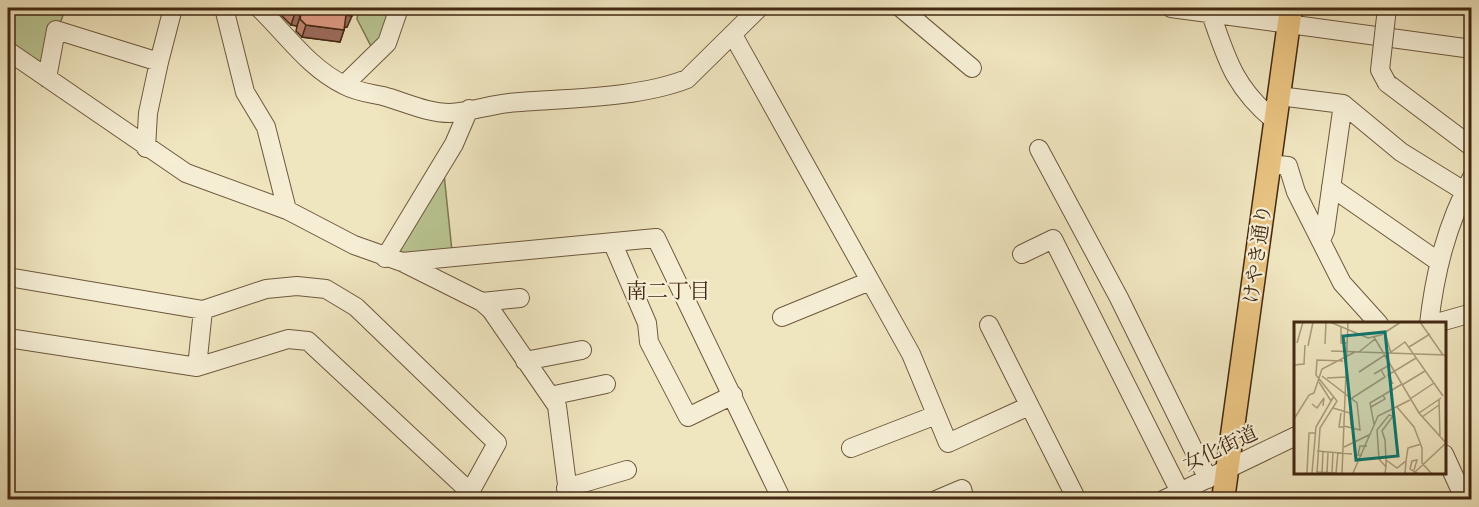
<svg xmlns="http://www.w3.org/2000/svg" width="1479" height="507" viewBox="0 0 1479 507" font-family="'Libre Bodoni','Noto Serif JP',serif">
<style>
.green{fill:#b9c592;stroke:#7e7752;stroke-width:1.5}
.lines{fill:none;stroke-linecap:round;stroke-linejoin:round}
.minor-casing{stroke:#6e583d;stroke-width:20}
.major-casing{stroke:#432912;stroke-width:25}
.minor{stroke:#f5eed5;stroke-width:18}
.major{stroke:#e8c280;stroke-width:22}
.minor-bridge-casing{stroke:#6e583d;stroke-width:20;stroke-linecap:butt}
.minor-bridge{stroke:#f5eed5;stroke-width:18}
.wall{fill:#c18675;stroke:#432912;stroke-width:1.5}
.shaded-wall{fill:#9d6d5f;stroke:#432912;stroke-width:1.5}
.building{fill:#e09c88;stroke:#432912;stroke-width:1.5}
.labels{text-anchor:middle;stroke-width:4.5;stroke-linejoin:round;paint-order:stroke}
.street-label{font-size:20px;fill:#432912;stroke:#f5eed5}
.neighbourhood-label{font-size:21px;fill:#432912;stroke:#f5eed5}
.inset-road{fill:none;stroke:#aa9a7a;stroke-width:1.5}
.view{fill:#0f766e;fill-opacity:0.15;stroke:#0f766e;stroke-width:3}
.inset-edge{fill:none;stroke:#432912;stroke-width:3}
</style>
<rect width="100%" height="100%" fill="#efe5bf"/>
<filter id="stains"><feTurbulence type="fractalNoise" baseFrequency=".00333" numOctaves="4"/><feColorMatrix values="0 0 0 0 .2 0 0 0 0 .09 0 0 0 0 .02 0 0 0 .5 -.17"/></filter>
<radialGradient id="worn" r=".72"><stop offset=".6" stop-color="#630" stop-opacity="0"/><stop offset="1" stop-color="#630" stop-opacity=".3"/></radialGradient>
<!-- green -->
<path class="green" d="M8 8H66L42 68 8 45Z
M359 8H398L375 54 357 19Z
M444 174 452 251 399 257 395 248Z"/>
<g class="lines">
<!-- minor casing -->
<g class="minor-casing">
<path id="minor" d="M224 8 245 92 266 127 287 210
M259 8C287 35 308 67 344 85
M399 8 387 43 344 85C357 92 369 93 383 96 405 102 427 113 450 113 469 112 490 105 509 103 564 98 636 99 687 79L759 8
M901 8 972 68
M1171 8 1472 49
M1209 8C1226 57 1233 87 1275 121
M733 35 911 354 948 443 1029 406
M8 51 186 173 287 210 354 245 402 262 482 302 491 310 557 406 569 500
M159 62 173 8
M47 78 56 30 159 62 148 113 146 148
M1387 83 1472 147
M1279 96 1343 104 1401 152 1464 191
M1039 149 1119 298 1208 479
M1269 164 1288 166 1296 192 1342 283 1379 324
M1331 187 1439 262
M1321 240 1325 231 1343 104
M613 244 647 323 649 342 688 417 733 395
M1022 254 1053 239 1180 492
M385 258 454 144 469 109
M402 262 656 238 782 500
M8 277 203 310 266 289 297 286 326 289 356 307 497 443 470 492 308 341 288 339 197 367 8 338
M482 302 520 298
M782 317 870 281
M1429 324C1435 271 1447 224 1472 177
M1433 324 1472 313
M989 325 1077 500
M525 361 582 350
M197 367 203 310
M550 396 606 384
M851 448 936 415
M1444 454 1465 500
M566 488 627 470
M936 500 962 489 965 500
M1163 500 1296 436"/>
</g>
<!-- major casing -->
<g class="major-casing">
<path id="major" d="M1223 500 1291 8"/>
</g>
<!-- minor -->
<use href="#minor" class="minor"/>
<!-- major -->
<use href="#major" class="major"/>
<!-- minor-bridge casing -->
<g class="minor-bridge-casing">
<path id="minor-bridge" d="M1387 83 1380 70 1387 8"/>
</g>
<!-- minor-bridge -->
<use href="#minor-bridge" class="minor-bridge"/>
</g>
<!-- wall -->
<path class="wall" d="M277 8H358L357 12 352 11 347 27H345L340 42 302 37 296 31 297 26 291 25 281 15 282 10Z"/>
<!-- shaded-wall -->
<path class="shaded-wall" d="M351 8H358L357 12 349 11Z
M295 13 301 14 297 26 291 25Z
M346 15 352 16 347 27H342Z
M306 25 344 30 340 42 302 37Z"/>
<!-- building -->
<path class="building" d="M290 8H353L352 16 346 15 344 30 306 25 300 19 301 14 295 13Z"/>
<g class="labels">
<!-- street labels -->
<g class="street-label">
<text transform="translate(1257 254) rotate(-82)" y="7">けやき通り</text>
<text transform="translate(1220 448) rotate(-25)" y="7">女化街道</text>
</g>
<!-- neighbourhood labels -->
<g class="neighbourhood-label">
<text x="668" y="298">南二丁目</text>
</g>
</g>
<!-- overview -->
<g transform="translate(1294 322)">
<rect width="152" height="152" fill="#efe5bf"/>
<path class="inset-road" d="M36 0 74 16 87 13 107 0M126 0 149 33M47 5V21H53M91 11 97 31M80 15 125 91 152 121M3 21 9 0M31 22 32 0M14 24 19 0M115 25 136 12M37 29 152 33M65 30 81 17M97 30 111 20 149 74M0 43 10 42 11 23M65 50 91 33M80 52 97 42M28 54 63 81 66 108 50 104M33 56 52 55M25 60 37 79M99 62 94 53 122 36M108 63 131 49M58 76 91 55 87 48M116 77 140 61M145 77 146 115M18 82 23 86 30 76 29 84M77 85 91 77 89 73M103 85 120 105 128 126V141L137 151M39 86 56 91 57 104M47 91 45 105H50M125 91 147 76M128 95 145 83M0 97 15 73 20 71 28 47 61 30M0 99V143M80 102 76 81 108 62M50 125 77 112M23 129 58 132M68 133H64L66 124H73M92 138 103 146 112 139 111 151M112 139 114 126 127 122M120 148 123 138 118 139 116 147 123 151M22 150 43 151M13 151 15 111H21M18 151 22 105 40 74M23 151 26 106 43 79 22 53 23 38 49 39M28 151 29 130M33 151 34 130M38 151 39 130M42 151 44 130M48 151 54 0M59 151 84 94 116 78M91 151 92 145V138L91 118 88 109 99 94 95 93 83 108 85 137 92 145M120 151 152 121"/>
<path class="view" d="M91 10 104 134 62 138 49 14Z"/>
<rect width="152" height="152" class="inset-edge"/>
</g>
<!-- margin -->
<rect width="1479" height="507" fill="none" stroke="#efe5bf" stroke-width="30"/>
<rect x="9" y="9" width="1461" height="489" fill="none" stroke="#432912" stroke-width="3"/>
<rect x="15" y="15" width="1449" height="477" fill="none" stroke="#432912" stroke-width="1.5"/>
<rect width="100%" height="100%" filter="url(#stains)"/>
<rect width="100%" height="100%" fill="url(#worn)"/>
</svg>
